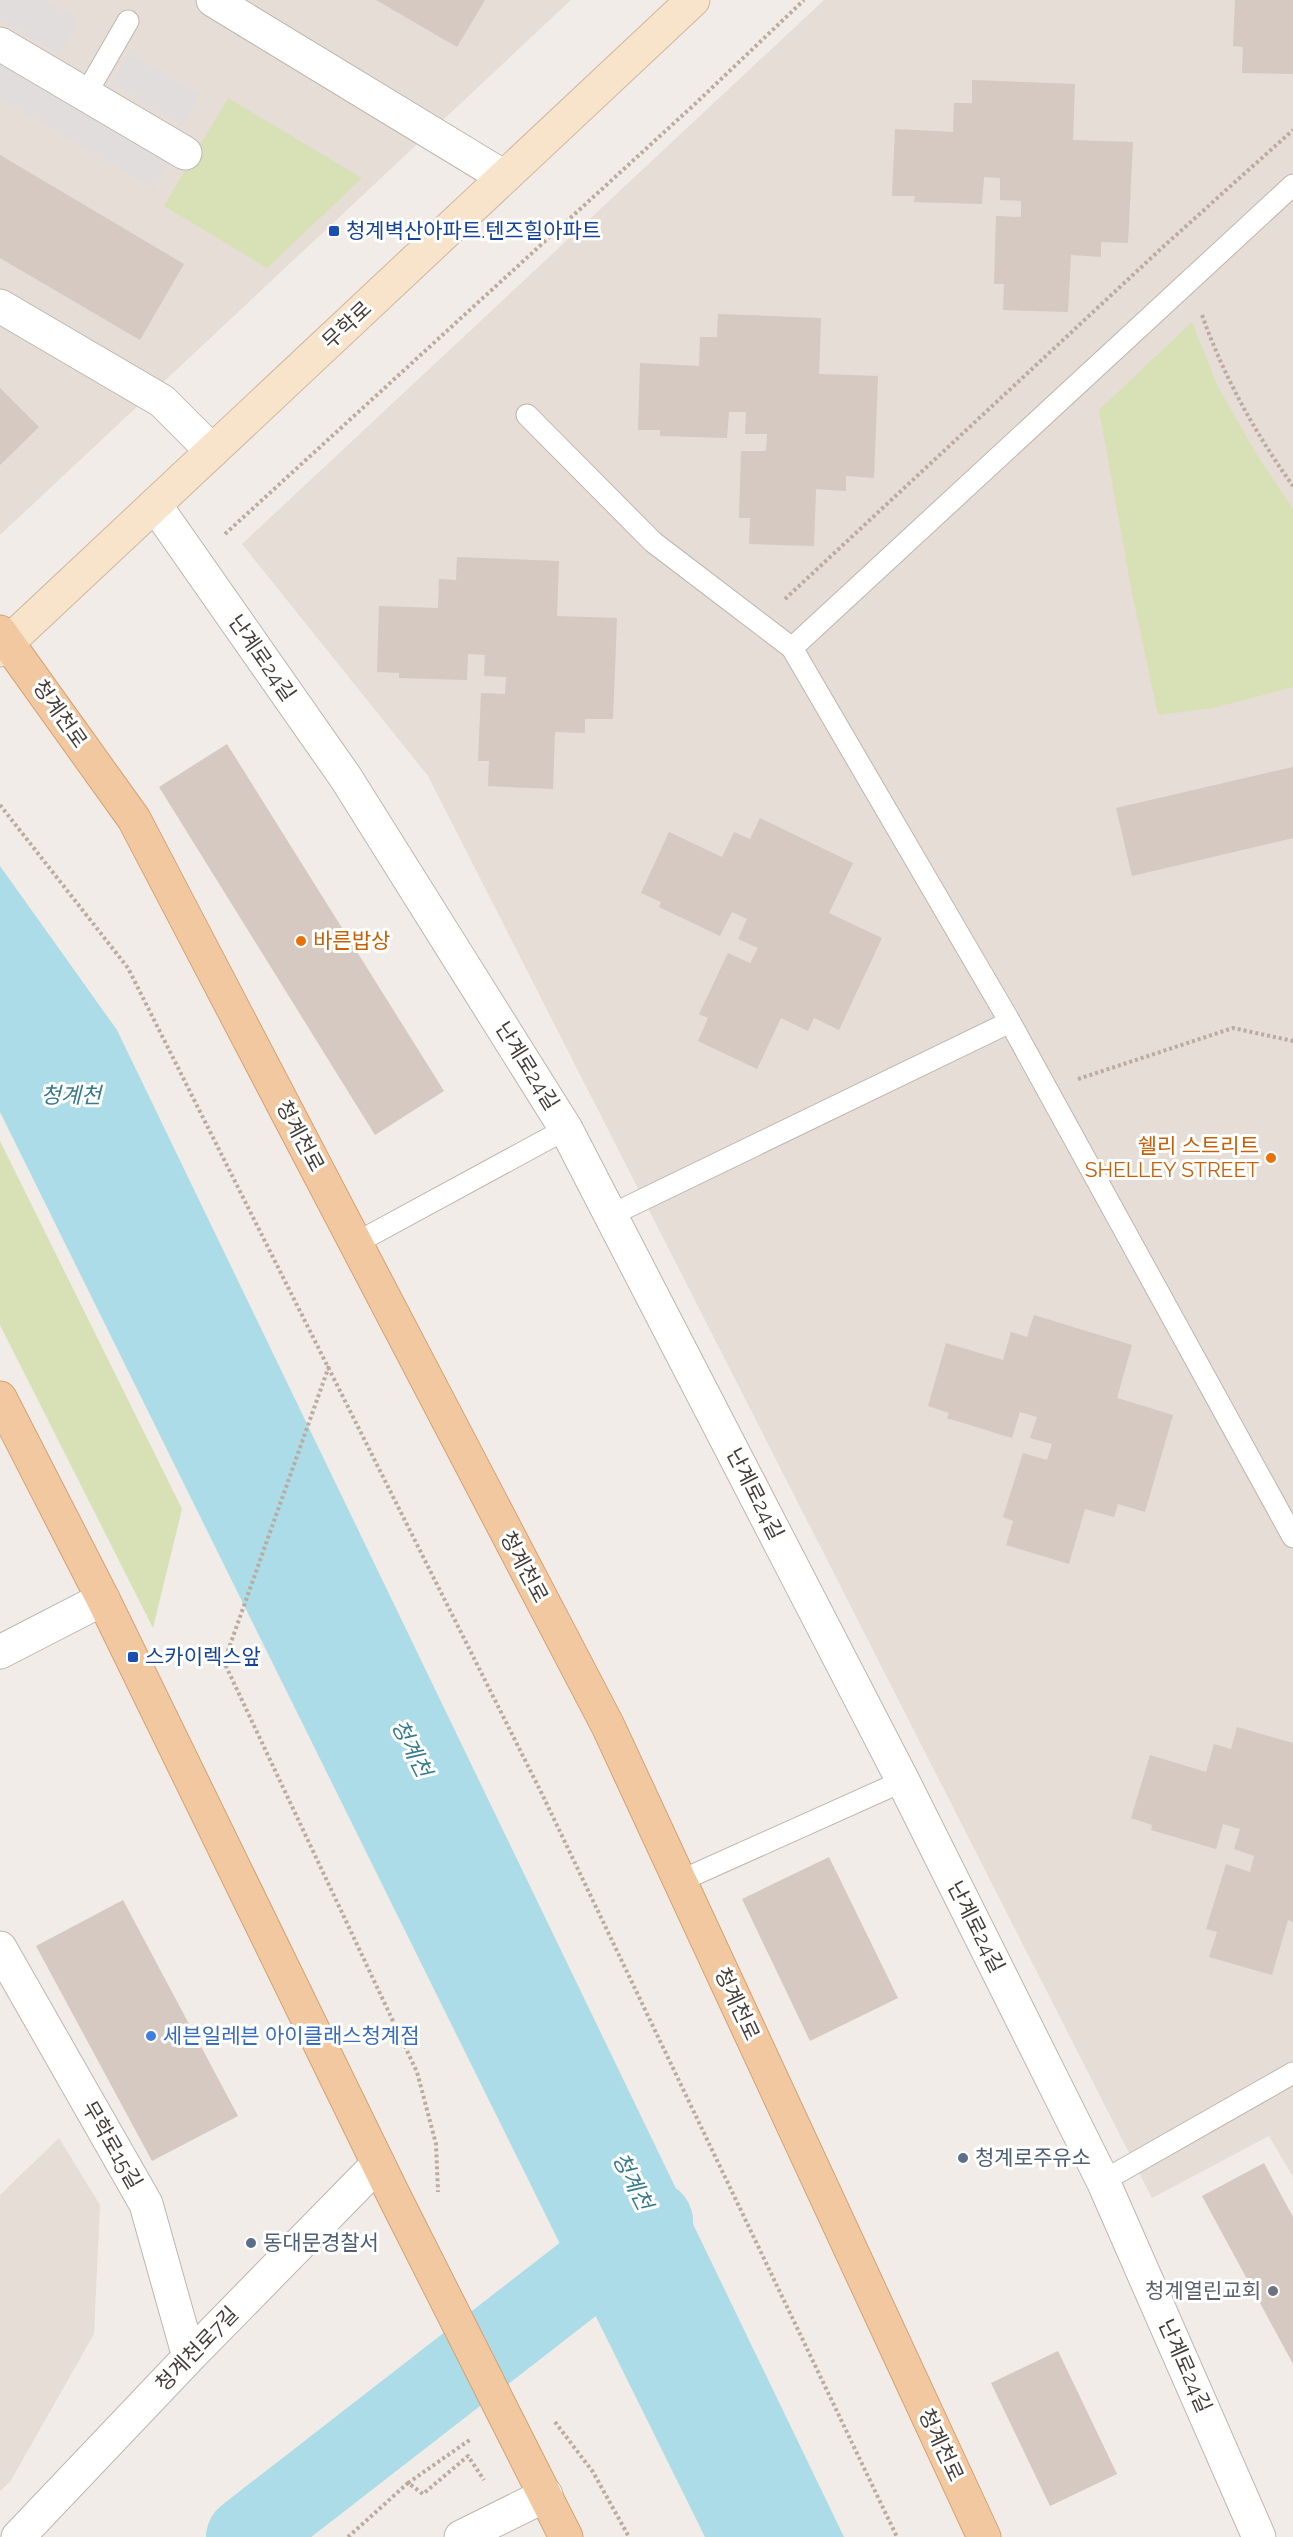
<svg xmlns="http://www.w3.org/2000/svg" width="1293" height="2537" viewBox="0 0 1293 2537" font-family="Raleway,'Noto Sans KR',sans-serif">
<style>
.residential{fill:#e5ddd6}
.green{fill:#d7e1b5}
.parking{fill:#e0dddc}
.water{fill:#abdce7}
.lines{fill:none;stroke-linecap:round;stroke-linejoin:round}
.river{stroke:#abdce7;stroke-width:80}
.building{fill:#d5c9c1}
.service-casing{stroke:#bfb5ae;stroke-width:23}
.minor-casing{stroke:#bfb5ae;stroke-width:35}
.secondary-casing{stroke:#ceb79e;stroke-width:35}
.primary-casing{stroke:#d5a172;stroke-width:35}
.path{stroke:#bcab9e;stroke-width:4;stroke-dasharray:3 3;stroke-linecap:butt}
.service{stroke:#fff;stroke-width:21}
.minor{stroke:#fff;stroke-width:33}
.secondary{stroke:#f8e3cb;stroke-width:33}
.primary{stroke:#f2c8a0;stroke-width:33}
.transit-dot{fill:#1a4fb4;stroke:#fff;stroke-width:2}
.food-dot{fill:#e8710a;stroke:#fff;stroke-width:2}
.shop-dot{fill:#3f7fe0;stroke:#fff;stroke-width:2}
.service-dot{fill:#5c6f8a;stroke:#fff;stroke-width:2}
.worship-dot{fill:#6b7280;stroke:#fff;stroke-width:2}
.labels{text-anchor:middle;stroke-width:6;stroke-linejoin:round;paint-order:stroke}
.transit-label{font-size:21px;fill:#164399;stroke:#fff;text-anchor:start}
.street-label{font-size:21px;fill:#443c37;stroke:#fff}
.food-label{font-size:21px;fill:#c56008;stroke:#fff;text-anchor:start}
.shop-label{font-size:21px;fill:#366cbe;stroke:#fff;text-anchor:start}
.service-label{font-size:21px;fill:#4e5e75;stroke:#fff;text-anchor:start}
.worship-label{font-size:21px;fill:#5b616d;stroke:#fff;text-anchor:end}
.water-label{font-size:22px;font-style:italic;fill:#377b8c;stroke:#fff}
</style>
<rect width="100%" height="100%" fill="#f1ece7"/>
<!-- residential -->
<path class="residential" d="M0 0H571L0 535Z
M824 0H1293V2177L1269 2136 1152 2198 428 776 242 544Z
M59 2138 100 2205 94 2334 10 2482 0 2491V2195Z"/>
<!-- green -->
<path class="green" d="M228 98 362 178 267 268 164 206Z
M1192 322 1218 387 1257 455 1293 509V687L1213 708 1158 715 1132 593 1099 410Z
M0 1141 182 1509 153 1628 0 1325Z"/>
<!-- parking -->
<path class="parking" d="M0 0H44L79 20 59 54 0 20Z
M129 53 200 95 182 125 111 83Z
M0 57 172 158 154 189 0 98Z"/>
<!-- water -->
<path class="water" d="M0 866 117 1030 844 2537H705L0 1112Z"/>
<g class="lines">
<!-- river -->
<path class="river" d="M246 2537 653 2221"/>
</g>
<!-- building -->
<path class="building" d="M376 0H485L457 47Z
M1235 0H1293V74L1242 73 1243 47 1233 46Z
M972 80 1075 84 1073 140 1133 142 1128 243 1101 242V257L1071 255 1068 312 1003 310 1004 284H994L996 216 1021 217V201L1000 200V178L984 177 982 204 914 202 915 196H892L895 129 953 132 954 103H972Z
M0 155 184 264 140 340 0 258Z
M718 314 821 318 819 374 878 376 874 478 846 476V491L816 489 814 546 749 544 750 518H739L741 451H766L767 434H745L746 412H729L727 438 660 436V430H638L640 363 699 366 700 337H717Z
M0 388 39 427 0 465Z
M457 557 559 561 557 616 617 618 613 719H585V733L555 732 553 789 488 786 489 761H478L481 693 505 694 506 677 484 676 485 655 468 654 467 680 399 678V673L377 672 379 606 438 608 439 579 456 580Z
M227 744 444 1091 375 1135 159 787Z
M1293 767V838L1132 876 1116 808Z
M760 818 853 863 829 913 882 938 839 1030 814 1018 808 1031 781 1018 757 1069 698 1041 708 1018 699 1014 728 953 750 963 758 948 738 939 747 919 732 912 720 936 659 907 661 902 641 893 669 832 722 857 734 832 750 839Z
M1034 1315 1132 1345 1117 1398 1173 1415 1145 1512 1118 1504 1114 1517 1085 1509 1069 1564 1006 1545 1013 1521 1003 1517 1023 1453 1047 1460 1052 1444 1030 1438 1037 1417 1020 1412 1012 1438 947 1418 949 1413 928 1406 946 1343 1003 1360 1011 1332 1027 1337Z
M1237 1727 1293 1743V1922L1288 1920 1272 1975 1209 1957 1217 1932 1206 1929 1226 1864 1250 1872 1254 1856 1234 1849 1240 1829 1223 1824 1216 1849 1151 1830 1152 1825 1131 1818 1150 1755 1206 1772 1214 1744 1231 1749Z
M829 1857 898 1998 810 2041 742 1899Z
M123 1900 238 2116 152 2161 36 1946Z
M1264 2163 1293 2217V2364L1202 2196Z
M1058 2351 1117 2474 1050 2506 991 2383Z"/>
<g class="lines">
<!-- service casing -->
<g class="service-casing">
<path id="service" d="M86 94 128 21
M527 415 653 542 792 648 1010 1022 1293 1537
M792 648 1293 185
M611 1215 1010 1022
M356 1243 566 1129
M680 1881 903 1781
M1103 2181 1293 2073"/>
</g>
<!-- minor casing -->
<g class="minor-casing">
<path id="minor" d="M213 0 504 177
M0 44 185 153
M0 306 162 401 212 451
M155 505 346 778 566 1129 903 1781 1103 2181 1259 2537
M0 1652 103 1599
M0 1948 146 2204 189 2357
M18 2537 189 2357 378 2164
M461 2537 546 2495"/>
</g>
<!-- secondary casing -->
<g class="secondary-casing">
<path id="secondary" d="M0 650 693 0"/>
</g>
<!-- primary casing -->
<g class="primary-casing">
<path id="primary" d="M0 632 134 819 608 1726 984 2537
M0 1398 103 1599 394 2196 566 2537"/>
</g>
<!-- path -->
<path class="path" d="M1202 315C1224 377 1255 433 1293 486
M225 534 696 103 804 0
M785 599 1165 245 1293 130
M0 805 128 968 542 1794 897 2537
M1078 1079 1233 1028 1293 1041
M329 1366 224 1662 417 2072 436 2144 438 2192
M555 2422 593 2472 629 2537
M408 2483 471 2439
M348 2537 408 2483 423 2494 468 2456 484 2480"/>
<!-- service -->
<use href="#service" class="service"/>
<!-- minor -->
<use href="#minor" class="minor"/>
<!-- secondary -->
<use href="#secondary" class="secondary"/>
<!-- primary -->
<use href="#primary" class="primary"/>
</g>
<!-- markers -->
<g class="transit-dot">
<rect x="328" y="225" width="12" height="12" rx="3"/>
<rect x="127" y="1651" width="12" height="12" rx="3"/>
</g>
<g class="food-dot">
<circle cx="301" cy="941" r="6"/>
<circle cx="1271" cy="1158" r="6"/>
</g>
<circle class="shop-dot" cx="151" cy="2036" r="6"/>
<g class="service-dot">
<circle cx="963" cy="2158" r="6"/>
<circle cx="251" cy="2243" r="6"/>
</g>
<circle class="worship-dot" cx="1273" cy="2291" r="6"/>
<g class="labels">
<!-- transit labels -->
<g class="transit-label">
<text x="346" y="238">청계벽산아파트.텐즈힐아파트</text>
<text x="145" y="1664">스카이렉스앞</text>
</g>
<!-- street labels -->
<g class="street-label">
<text transform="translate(347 325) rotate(-43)" y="7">무학로</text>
<text transform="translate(262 658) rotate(55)" y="7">난계로24길</text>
<text transform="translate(60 714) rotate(55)" y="7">청계천로</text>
<text transform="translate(527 1066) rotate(58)" y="7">난계로24길</text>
<text transform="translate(300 1136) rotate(62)" y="7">청계천로</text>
<text transform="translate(755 1494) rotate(63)" y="7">난계로24길</text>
<text transform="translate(524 1567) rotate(62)" y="7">청계천로</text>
<text transform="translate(976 1927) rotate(63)" y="7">난계로24길</text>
<text transform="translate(737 2004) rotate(65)" y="7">청계천로</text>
<text transform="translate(112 2145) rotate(60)" y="7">무학로15길</text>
<text transform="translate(197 2349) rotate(-46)" y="7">청계천로7길</text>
<text transform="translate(1185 2366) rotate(66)" y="7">난계로24길</text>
<text transform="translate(941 2445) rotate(65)" y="7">청계천로</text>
</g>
<!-- food labels -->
<g class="food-label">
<text x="313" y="948">바른밥상</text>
<text x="1259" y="1153" text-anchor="end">쉘리 스트리트<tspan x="1259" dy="24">SHELLEY STREET</tspan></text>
</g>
<!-- shop labels -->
<g class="shop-label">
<text x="163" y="2043">세븐일레븐 아이클래스청계점</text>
</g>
<!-- service labels -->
<g class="service-label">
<text x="975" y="2165">청계로주유소</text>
<text x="263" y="2250">동대문경찰서</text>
</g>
<!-- worship labels -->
<g class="worship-label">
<text x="1261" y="2298">청계열린교회</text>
</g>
<!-- water labels -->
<g class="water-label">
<text x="71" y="1103">청계천</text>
<text transform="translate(412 1748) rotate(63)" y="8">청계천</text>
<text transform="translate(633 2181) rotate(63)" y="8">청계천</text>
</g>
</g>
</svg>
